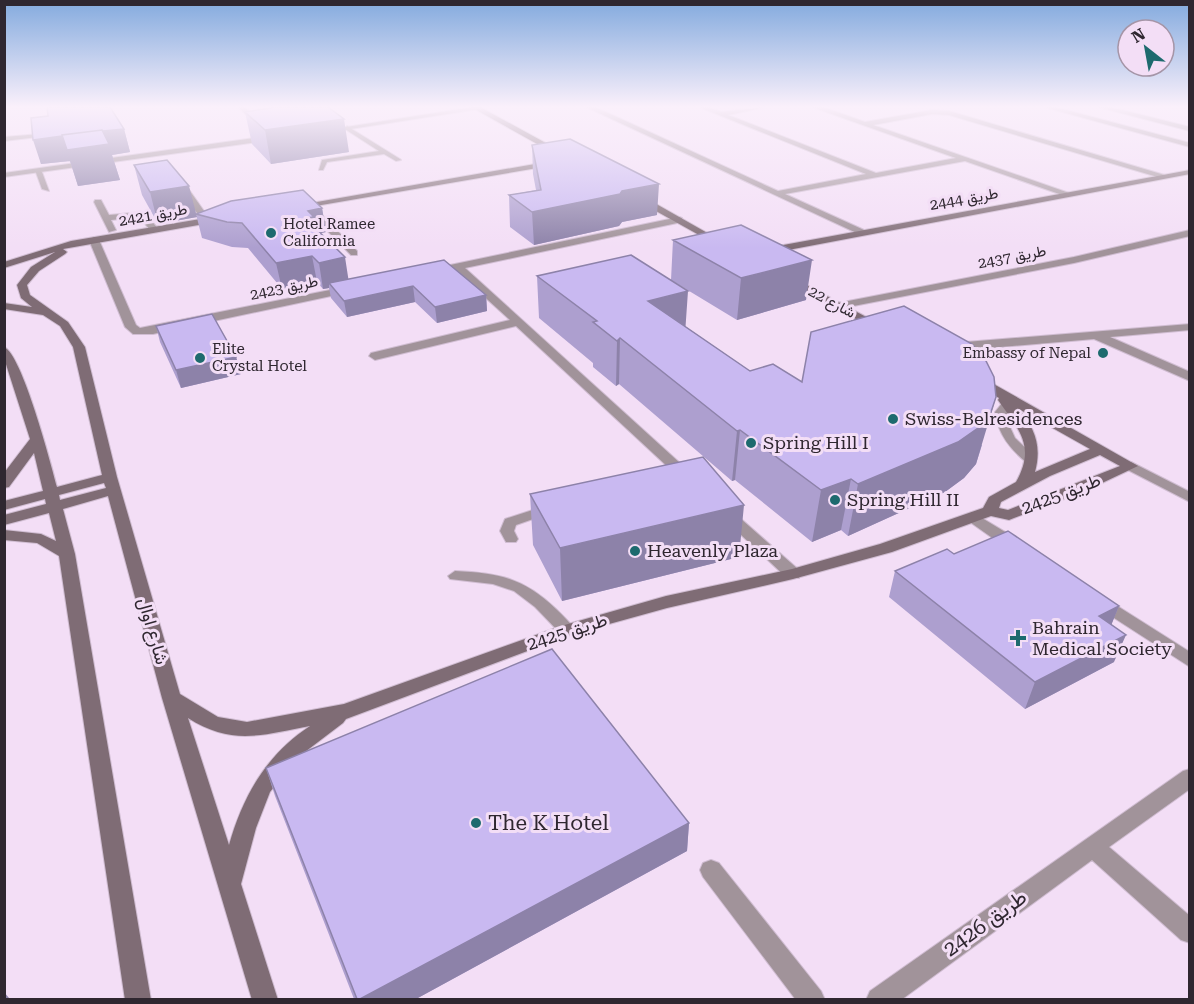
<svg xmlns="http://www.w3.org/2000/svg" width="1194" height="1004" viewBox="0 0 1194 1004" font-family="'Roboto Serif',Vazirmatn,serif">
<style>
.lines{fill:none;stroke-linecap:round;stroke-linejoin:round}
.lane-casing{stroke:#d0bdd2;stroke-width:2}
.street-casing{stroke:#d0bdd2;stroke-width:2}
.secondary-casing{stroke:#d0bdd2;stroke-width:2}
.lane{fill:#a1939a;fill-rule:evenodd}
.street{fill:#a1939a;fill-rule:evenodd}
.secondary{fill:#7f6c75;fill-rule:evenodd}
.wall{fill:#ad9fcf}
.shaded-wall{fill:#8d82a9}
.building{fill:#c9b9f1;stroke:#8d82a9;stroke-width:1.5}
.poi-dot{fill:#1d6a6e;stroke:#f3def6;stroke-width:2}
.labels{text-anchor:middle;stroke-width:6;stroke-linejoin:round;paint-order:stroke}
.far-street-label{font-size:15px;fill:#2f2730;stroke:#f3def6}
.far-poi-label{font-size:15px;fill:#2f2730;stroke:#f3def6;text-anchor:start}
.poi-label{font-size:18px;fill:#2f2730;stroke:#f3def6;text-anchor:start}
.street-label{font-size:18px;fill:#2f2730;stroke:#f3def6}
.near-poi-label{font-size:21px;fill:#2f2730;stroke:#f3def6;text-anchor:start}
.near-street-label{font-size:21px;fill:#2f2730;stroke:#f3def6}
</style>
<rect width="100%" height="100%" fill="#f3def6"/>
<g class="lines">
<!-- lane casing -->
<g class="lane-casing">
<path id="lane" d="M1044 107H1055L1190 143V147Z
M1098 107H1110L1190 127V131Z
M347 126 400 159 401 160 396 161 384 154 327 162 323 170H319L322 160 379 151 345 129Z
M40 134 38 137 4 141V137Z
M35 170 42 172 49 191 42 189Z
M179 184H185L211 221 210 223H204L178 186Z
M95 200H101L109 215 144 212 159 230 152 232 139 217 111 220 116 230 109 232 94 202Z
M308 207H314L357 251V255H351L308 211Z
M1007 401 1013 404 1007 412 1010 427 1015 438 1035 457 1037 460 1035 463H1027C1010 449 998 434 995 412L1003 402Z
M548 505 553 506 555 509 553 512 516 525 514 531 518 539 516 542H506L500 531 505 519Z
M455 571C499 573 524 578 556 609 563 616 570 622 575 630L573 634H561L535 607 514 591 493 584 450 579 448 576Z"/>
</g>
<!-- street casing -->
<g class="street-casing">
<path id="street" d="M238 107H245L263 125V127H259Z
M473 107 479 109 325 133 321 131Z
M586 107H595L778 191 866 174 699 107H709L721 112 766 107 728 115 876 173 956 158 812 107H823L865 122 932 110 949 111 1168 176 1161 178 949 115 932 114 873 125 1072 194 1065 196 965 161 785 194 864 230 866 232 861 235Z
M269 136 272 140 4 177V173Z
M679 217 682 218V222L465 268 692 474 694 477 692 480H682L516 326 375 360 369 356 371 353 510 320 455 270 435 274 430 271 431 269Z
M1190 230V236L1074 263 838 309 833 306 838 303 1074 257Z
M94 237 99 240 136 325 140 328 350 286 355 289 350 292 153 334H133L125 327 89 240Z
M1190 324V330L1110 337 1190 372V381L1094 339 953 351 947 347 953 343Z
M1131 462 1190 492V502L1126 469 1124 466Z
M727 509 732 511 799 570 801 574 799 578H787L722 517 719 514 722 511Z
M972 512 1020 541 1022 545 1020 549H1008L967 520 964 517Z
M1100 595 1190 652V667L1094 605 1091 601 1094 597Z
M1190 769V789L1109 847 1190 916V943L1181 940 1092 860 901 1000H866L870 991 1183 771Z
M711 860 719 863 821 991 825 1000H796L703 877 700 870 703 863Z"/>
</g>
<!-- secondary casing -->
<g class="secondary-casing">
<path id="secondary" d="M471 107H480L564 153 557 155Z
M552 161 555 165 298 209 294 206Z
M1190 170V174L767 254 762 251 767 248Z
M638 197H644L725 243 717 245 638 201Z
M218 216 221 217V221L63 249 67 252 65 254 39 271 27 285 30 295 68 322 85 347 117 477 180 694 218 717 247 722 344 704 561 626 666 596 792 569 880 544 983 508 989 497 1016 482C1037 445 1017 428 998 400L999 398 975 384V378H983L1138 466 1083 492 1014 518 1009 520 991 516 892 552 793 579 667 608 573 634 346 719 343 723 297 758 270 792 256 828 241 884 278 1000H252L162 698 108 496 63 509 75 554 151 1000H125L59 556 37 543 4 540V530L41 534 56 541 49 513 4 525V515L46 504 45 499 4 510V501L43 491 34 453 9 487 4 488V473L30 439 4 358V347C22 354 51 464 57 487L102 475 73 347 60 326 43 315 4 309V303L32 307 21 298 17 285 31 267 55 252 4 268V262L71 241ZM1017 408 1090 449 1035 472C1042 446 1035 427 1017 408ZM1100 455 1120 466 1008 510 999 508 1001 502 1050 476ZM104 483 106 488 60 500 59 495ZM188 718C232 746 262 735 310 726 266 755 243 796 229 845Z
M787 279H795L885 327 879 330 875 329 787 283Z"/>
</g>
<!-- lane -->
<use href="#lane" class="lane"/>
<!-- street -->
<use href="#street" class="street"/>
<!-- secondary -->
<use href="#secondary" class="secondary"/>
</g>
<!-- wall -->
<path class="wall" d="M245 112 349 152 271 164 252 144Z
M31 118 124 129 130 152 112 155 120 180 78 186 70 161 41 164Z
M532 145 657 215 622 222 619 226 534 245 510 227 509 195 536 190 533 174Z
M134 165 197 217 158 224 142 195Z
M322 208 326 232 320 233 348 279 486 295 487 311 437 323 415 302 347 317 331 298 329 288 323 289 317 282 282 289 248 248 232 247 202 238 196 214Z
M673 240 806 300 737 320 671 280Z
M537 276 686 327 750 371 802 382 982 445 976 464 964 478 945 492 848 536 841 530 812 542 735 480 732 481 619 384 616 386 593 367V363L539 318Z
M156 326 236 357 241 374 181 388 160 342Z
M530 494 739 557 562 601 533 545Z
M954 554 1119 606 1111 625 1114 662 1025 709 889 597 895 571Z
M266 768 689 823 687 851 416 999H354L275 796Z"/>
<!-- shaded-wall -->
<path class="shaded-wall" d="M344 119 349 152 271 164 265 130Z
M124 129 130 152 112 155 120 180 78 186 62 136Z
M62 136 70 161 41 164 33 140Z
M659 184 657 215 622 222 619 226 534 245 532 212 622 191Z
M189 186 197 217 158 224 150 192Z
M322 208 326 232 317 234 305 218 308 211Z
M312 256 317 282 282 289 276 263Z
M345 257 349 283H329V288L323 289 319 263Z
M812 260 806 300 737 320 741 278Z
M413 286 415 302 347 317 344 301Z
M688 291 685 334 648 301Z
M486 295 487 311 437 323 435 307Z
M620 338 619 384 616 386 617 341Z
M236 357 241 374 181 388 176 370Z
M996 397 976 464 964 478 945 492 848 536 858 484Z
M740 430 735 480 732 481 737 431Z
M851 479 841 530 812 542 821 490Z
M744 505 739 557 562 601 560 548Z
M1119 606 1108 633 1099 616Z
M1126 635 1114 662 1025 709 1035 682Z
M689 823 687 851 416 999H360Z
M4 992 9 998V999H4Z"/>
<!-- building -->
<path class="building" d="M47 107H110L124 129 103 131 102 130 62 135V136L33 140 31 118 48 116Z
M277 107H328L344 119 265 130 245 112Z
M102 130 109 144 67 150 62 135Z
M570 139 659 184 622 191 620 194 532 212 509 195 541 190 532 145Z
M167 160 189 186 150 192 134 165Z
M303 190 322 208 308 211 314 217 305 218 345 257 319 263 312 256 276 263 242 223 227 222 196 214 231 201Z
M741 225 812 260 741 278 673 240Z
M631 255 688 291 648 301 750 371 773 364 802 382 811 332 904 306 972 344 986 361 994 377 996 397 990 415 978 428 958 442 858 484 851 479 821 490 740 430 737 431 620 338 617 341 593 322 597 321 537 276Z
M444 260 486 295 435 307 413 286 344 301 329 283Z
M212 314 236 357 176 370 156 326Z
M703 457 744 505 560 548 530 494Z
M1008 531 1119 606 1099 616 1126 635 1035 682 895 571 947 549 954 554Z
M552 649 689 823 360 999H357L266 768Z"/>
<!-- sky -->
<linearGradient id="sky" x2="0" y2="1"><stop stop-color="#83aade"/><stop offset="0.43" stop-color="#faf0fb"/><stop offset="1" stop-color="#faf0fb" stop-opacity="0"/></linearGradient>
<rect width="1194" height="248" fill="url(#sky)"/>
<!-- markers -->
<g class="poi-dot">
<circle cx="271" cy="233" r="6"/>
<circle cx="1103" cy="353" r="6"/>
<circle cx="200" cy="358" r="6"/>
<circle cx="893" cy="419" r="6"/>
<circle cx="751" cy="443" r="6"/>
<circle cx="835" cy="500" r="6"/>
<circle cx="635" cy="551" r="6"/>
<path d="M1015 629h6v6h6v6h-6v6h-6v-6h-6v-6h6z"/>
<circle cx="476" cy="823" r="6"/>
</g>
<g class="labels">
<!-- far-street labels -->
<g class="far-street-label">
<text transform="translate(964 199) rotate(-10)" y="5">طريق 2444</text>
<text transform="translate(153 215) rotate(-10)" y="5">طريق 2421</text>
<text transform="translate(1012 257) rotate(-11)" y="5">طريق 2437</text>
<text transform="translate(284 288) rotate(-12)" y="5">طريق 2423</text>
<text transform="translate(832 302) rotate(28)" y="5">شارع 22</text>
</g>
<!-- far-poi labels -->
<g class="far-poi-label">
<text x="283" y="229">Hotel Ramee<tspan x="283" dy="17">California</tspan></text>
<text x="212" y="354">Elite<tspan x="212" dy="17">Crystal Hotel</tspan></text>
<text x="1091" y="358" text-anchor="end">Embassy of Nepal</text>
</g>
<!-- poi labels -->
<g class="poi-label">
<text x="905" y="425">Swiss-Belresidences</text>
<text x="763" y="449">Spring Hill I</text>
<text x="847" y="506">Spring Hill II</text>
<text x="647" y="557">Heavenly Plaza</text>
<text x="1032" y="634">Bahrain<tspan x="1032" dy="21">Medical Society</tspan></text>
</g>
<!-- street labels -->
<g class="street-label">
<text transform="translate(1061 494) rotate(-21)" y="6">طريق 2425</text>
<text transform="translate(153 631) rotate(74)" y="6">شارع اوال</text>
<text transform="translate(567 632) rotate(-18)" y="6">طريق 2425</text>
</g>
<!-- near-poi labels -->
<g class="near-poi-label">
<text x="488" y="830">The K Hotel</text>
</g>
<!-- near-street labels -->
<g class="near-street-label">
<text transform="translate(985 923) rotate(-36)" y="7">طريق 2426</text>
</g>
</g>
<!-- border -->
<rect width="1194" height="1004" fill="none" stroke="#2f2730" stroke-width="12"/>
<!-- north arrow -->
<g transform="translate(1146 48) rotate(329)"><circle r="28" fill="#f3def6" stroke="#a595a7" stroke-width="1.5"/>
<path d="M0-4.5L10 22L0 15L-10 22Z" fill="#1d6a6e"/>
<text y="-9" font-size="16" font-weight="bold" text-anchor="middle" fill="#2f2730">N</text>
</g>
</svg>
